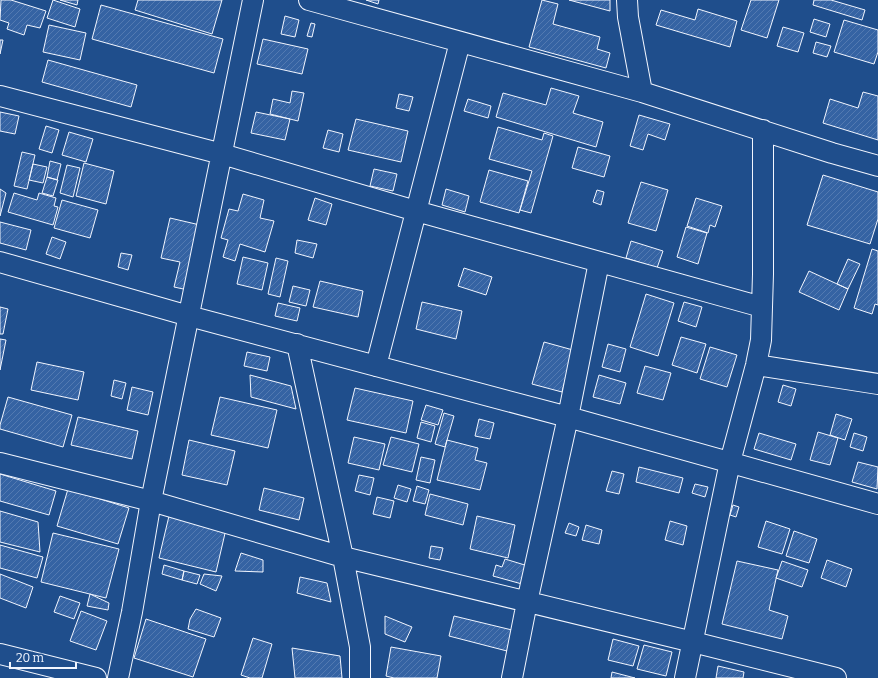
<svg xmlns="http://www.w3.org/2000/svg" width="878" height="678" viewBox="0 0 878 678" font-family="Bitter,serif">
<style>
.building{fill:url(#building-hatch);stroke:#f2f6ff}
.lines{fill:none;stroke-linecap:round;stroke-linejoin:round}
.minor-casing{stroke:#f2f6ff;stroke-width:22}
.minor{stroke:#1f4e8c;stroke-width:20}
</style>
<defs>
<pattern id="building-hatch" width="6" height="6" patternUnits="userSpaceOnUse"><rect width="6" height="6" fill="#3563a3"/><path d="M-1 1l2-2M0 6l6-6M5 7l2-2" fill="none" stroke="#537ab1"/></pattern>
</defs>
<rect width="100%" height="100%" fill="#1f4e8c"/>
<!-- building -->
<path class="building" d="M1 0H11L46 11 40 28 27 25 24 35 7 29 9 23 0 20Z
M53 0 80 9 75 27 47 18Z
M60 0H78L77 5Z
M138 0H222L212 34 135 10Z
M366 0H379L378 4Z
M542 0 558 4 553 24 600 37 597 49 610 53 606 68 529 47Z
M569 0H610V11Z
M751 0H779L767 38 741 30Z
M814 0H831L865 10 862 20 813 5Z
M101 5 223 39 214 73 92 39Z
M698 9 737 21 730 47 656 25 661 10 695 20Z
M285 16 299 20 295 37 281 34Z
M814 19 830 24 826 37 810 32Z
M844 20 878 30V52L874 64 834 52Z
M311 23 315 24 312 37 307 36Z
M49 25 86 33 80 60 43 52Z
M783 27 804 33 798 52 777 46Z
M263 39 308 49 302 74 257 64Z
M0 40H3L0 54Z
M816 42 831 46 827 57 813 53Z
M48 60 137 85 131 107 42 82Z
M551 88 579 96 573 113 603 122 596 147 496 117 503 93 546 105Z
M292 91 304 93 298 121 270 114 273 99 290 103Z
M863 92 878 96V140L823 123 830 99 858 108Z
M399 94 413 97 409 111 396 108Z
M468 99 491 106 488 118 464 111Z
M0 112 19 116 15 134 0 131Z
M256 112 290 119 285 140 251 133Z
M639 115 670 124 665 140 648 134 643 150 630 146Z
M356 119 408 131 401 162 348 150Z
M46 126 59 130 52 153 39 149Z
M498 127 542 140 544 133 553 136 531 213 520 210 532 171 489 159Z
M328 130 343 134 339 152 323 148Z
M69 132 93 139 86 162 62 155Z
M578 147 610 156 604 177 572 168Z
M22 152 35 155 27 189 14 186Z
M50 161 61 164 57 180 47 177Z
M84 163 114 171 106 204 76 196Z
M33 164 47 167 43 183 29 180Z
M67 165 80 168 73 197 60 193Z
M374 169 397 174 393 191 370 186Z
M489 170 528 181 519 213 480 202Z
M823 175 878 192V219L870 244 807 225Z
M47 177 58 180 53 196 42 193Z
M641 182 668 190 656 231 628 223Z
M0 189 6 193 0 216Z
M446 189 469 196 465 212 442 205Z
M597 190 604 192 601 205 593 202Z
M14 193 37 200 39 193 56 198 54 206 58 207 53 225 8 212Z
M243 194 264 200 260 218 274 221 265 252 240 244 235 261 223 257 228 240 221 238 229 209 238 211Z
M315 198 332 204 326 225 308 220Z
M696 198 722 206 715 227 710 225 708 233 687 226Z
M62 200 98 210 90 238 54 228Z
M170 218 200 225 188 290 174 287 180 262 161 258Z
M0 222 31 230 26 250 0 243Z
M686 227 707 233 698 264 677 257Z
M52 237 66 242 60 259 46 254Z
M297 240 317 244 313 258 295 253Z
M631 241 663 251 657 268 626 258Z
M872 249 878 251V305L875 304 872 314 854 308Z
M121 253 132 255 128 270 118 267Z
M243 257 268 263 262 290 237 284Z
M276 258 288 261 280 297 268 294Z
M848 259 860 264 848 289 837 284Z
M464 268 492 277 486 295 458 286Z
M809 271 848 289 839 310 799 292Z
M320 281 363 291 358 317 313 307Z
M293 286 310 290 306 306 289 302Z
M646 294 674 303 658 356 630 347Z
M422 302 462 311 456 339 416 329Z
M684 302 702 307 696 327 678 321Z
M278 303 300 308 297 321 275 316Z
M0 307 8 309 3 334H0Z
M681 337 706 344 697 373 672 365Z
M0 339 6 340 0 370Z
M544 342 573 350 562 392 532 384Z
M608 344 626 349 620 372 602 367Z
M710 347 737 355 727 387 700 379Z
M247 352 270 357 267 371 244 366Z
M37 362 84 372 78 400 31 390Z
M645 366 671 373 663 400 637 393Z
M250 375 291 386 296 409 251 397Z
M599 375 626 383 620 404 593 397Z
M114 380 126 383 122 399 111 396Z
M783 385 796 389 791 406 778 402Z
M132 387 153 392 148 415 127 410Z
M355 388 413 401 406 433 347 420Z
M8 397 72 415 63 447 0 429V425Z
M220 397 277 410 268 448 211 435Z
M426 405 443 410 438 425 421 420Z
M444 413 454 416 445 447 435 444Z
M836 414 852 419 845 440 830 435Z
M78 417 138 431 132 459 71 445Z
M479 419 494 423 490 439 475 436Z
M421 422 435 426 431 442 417 438Z
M818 432 838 438 830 465 810 460Z
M759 433 796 444 791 460 754 449Z
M854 433 867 437 863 451 850 447Z
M354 437 385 444 379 470 348 463Z
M391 437 419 444 412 472 383 465Z
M189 440 235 451 227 485 182 475Z
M447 440 478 448 475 460 487 463 480 490 437 480Z
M421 457 435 460 430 483 416 480Z
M858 462 878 467 877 489 852 482Z
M639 467 683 478 679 493 636 482Z
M612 471 624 474 619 494 606 491Z
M0 474 56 491 49 515 0 501Z
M359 475 374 478 370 495 355 491Z
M695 484 708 487 705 497 692 493Z
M398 485 411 489 407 502 394 498Z
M417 486 429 490 425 504 413 501Z
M264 488 304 498 299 520 259 510Z
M68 489 129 508 118 544 57 526Z
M430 494 468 504 463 525 425 515Z
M377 497 394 501 390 518 373 514Z
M733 505 739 507 736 517 730 515Z
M0 511 38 522 40 552 0 542Z
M169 516 226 529 216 572 159 558Z
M477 516 515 525 508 558 470 549Z
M670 521 687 526 683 545 665 540Z
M766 521 790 529 782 554 758 547Z
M569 523 579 527 576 536 565 533Z
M586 525 602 530 599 544 582 540Z
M794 531 817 539 809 563 786 556Z
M53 533 119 549 106 598 41 582Z
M0 545 43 557 37 578 0 568Z
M431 546 443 548 440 560 429 558Z
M241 553 263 560V572L235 571Z
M505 559 528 566 522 584 493 576 496 565 502 567Z
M827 560 852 569 846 587 821 578Z
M737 561 778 570 769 610 788 616 782 639 722 624Z
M782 561 808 570 802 587 776 578Z
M164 565 184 571 182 580 162 574Z
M184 571 200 575 197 584 182 580Z
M0 574 33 587 26 608 0 598Z
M204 574 222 576 216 591 200 584Z
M300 577 327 583 331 602 297 593Z
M90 594 109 603 108 610 87 606Z
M60 596 80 603 74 619 54 612Z
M196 609 221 618 214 637 188 629 190 619Z
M81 611 107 621 96 650 70 641Z
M385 616 412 627 405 642 385 634Z
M454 616 512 630 507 651 449 636Z
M146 619 206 639 193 677 134 658Z
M253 638 272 644 262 678H250L241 675Z
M613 639 639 646 633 666 608 660Z
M644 645 672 652 666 676 637 669Z
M391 647 441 656 437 678H394L386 676Z
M292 648 340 656 342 678H295Z
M718 666 744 672 743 678H716Z
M612 672 635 678H611Z"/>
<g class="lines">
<!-- minor casing -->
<g class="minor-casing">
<path id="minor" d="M309 0 642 92 832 153 878 166
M627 0 628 17 642 92
M0 96 222 154 416 211 762 307
M0 262 189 316 568 417 878 504
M297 344 343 557 360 647V678
M756 365 878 384
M376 366 460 42
M0 463 151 501 343 557 693 642 836 678
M0 654 96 678
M118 678 132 612 151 501 253 0
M512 678 527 602 568 417 599 262
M685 678 730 462 756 365 761 340 763 274V130"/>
</g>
<!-- minor -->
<use href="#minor" class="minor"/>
</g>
<!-- scale -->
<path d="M10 662v6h66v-6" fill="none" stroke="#f2f6ff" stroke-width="2"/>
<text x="16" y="662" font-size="12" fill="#f2f6ff" stroke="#1f4e8c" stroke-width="3" paint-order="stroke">20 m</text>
</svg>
